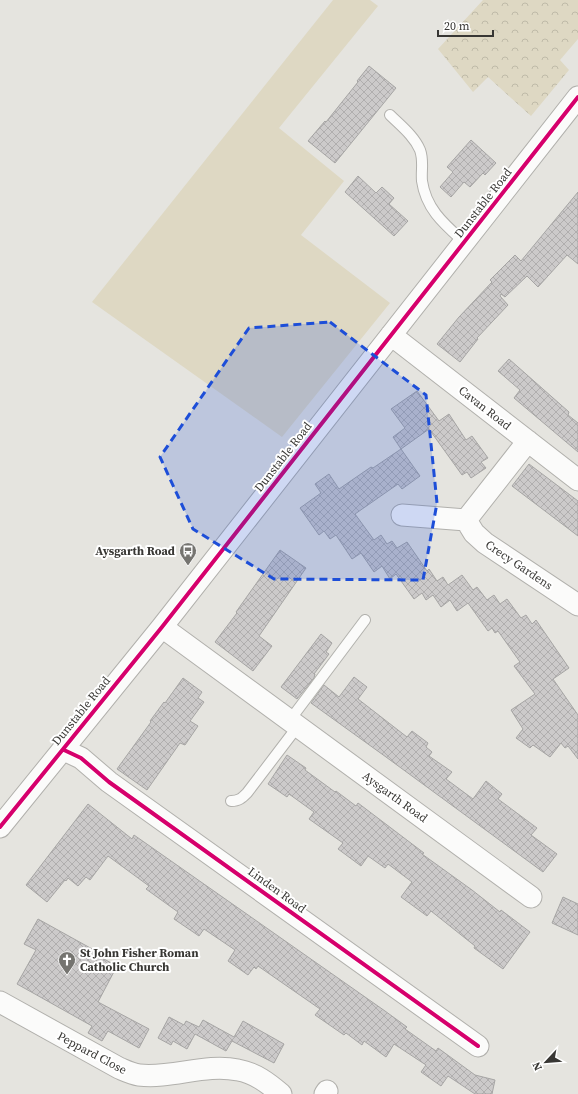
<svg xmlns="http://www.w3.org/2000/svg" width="578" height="1094" viewBox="0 0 578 1094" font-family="'Source Serif 4',serif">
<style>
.green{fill:#ded8c3}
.forest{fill:url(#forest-crowns)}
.building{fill:url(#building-cross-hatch);stroke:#a6a5a4}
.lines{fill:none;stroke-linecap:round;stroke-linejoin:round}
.lane-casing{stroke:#b1b0ac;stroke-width:12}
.street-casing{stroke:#b1b0ac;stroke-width:23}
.lane{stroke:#fbfbfa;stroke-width:10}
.street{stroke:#fbfbfa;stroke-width:21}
.cycleway-casing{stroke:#fff;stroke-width:6}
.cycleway{stroke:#d6006c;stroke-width:4}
.marked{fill:#1d4ed8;fill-opacity:0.2;stroke:#1d4ed8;stroke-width:3;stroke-dasharray:8 5;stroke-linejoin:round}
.labels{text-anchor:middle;stroke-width:4;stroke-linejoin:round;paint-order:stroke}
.street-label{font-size:12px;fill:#383734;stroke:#fff}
.poi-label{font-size:12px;font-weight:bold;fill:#383734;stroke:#fff;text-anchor:end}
</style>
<defs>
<pattern id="forest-crowns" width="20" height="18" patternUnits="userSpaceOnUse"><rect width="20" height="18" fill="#ded8c3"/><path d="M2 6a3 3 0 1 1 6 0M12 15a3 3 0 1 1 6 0" fill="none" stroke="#bfbaa8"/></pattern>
<pattern id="building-cross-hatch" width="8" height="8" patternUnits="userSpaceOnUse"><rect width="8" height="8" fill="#cccaca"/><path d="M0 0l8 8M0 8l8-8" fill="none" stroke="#b0aeae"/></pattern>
</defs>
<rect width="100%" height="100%" fill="#e5e4df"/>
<!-- green -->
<path class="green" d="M333 0H370L378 6 279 128 344 181 301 235 390 303 282 437 92 302Z"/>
<!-- forest -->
<path class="forest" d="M483 0H578V39L560 60 569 70 531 116 488 77 473 92 438 49Z"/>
<!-- building -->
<path class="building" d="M369 66 396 88 335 163 308 141 325 121 326 122 358 82 357 81Z
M471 140 496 163 485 175 483 173 470 187 464 182 451 197 440 187 453 172 447 167Z
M358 176 376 193 382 187 394 198 389 204 408 221 394 236 345 192Z
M578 192V264L567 255 538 287 527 276 505 297 501 294 500 296 508 305 477 338 478 339 460 362 437 344 459 317 492 282 490 280 515 255 521 261Z
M509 359 569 412 568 415 578 423V452L514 398 520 390 498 371Z
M417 391 439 421 449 414 466 440 472 436 488 458 481 462 486 468 471 478 467 472 462 475 429 429 401 449 393 437 405 428 391 409Z
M401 449 420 476 402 489 398 484 355 514 374 540 381 535 387 544 392 541 397 548 407 542 427 571 429 569 437 581 443 577 448 585 462 575 473 590 477 587 487 600 494 595 500 604 507 599 521 618 526 615 532 624 536 620 569 668 553 679 578 715V759L568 746 565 748 561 743 550 757 533 745 530 748 516 738 523 729 511 710 535 694 514 666 520 662 498 631 495 633 492 628 488 631 468 603 457 611 450 600 441 607 433 595 426 600 422 593 414 599 396 574 390 579 382 566 374 572 361 553 352 559 336 535 330 539 324 531 319 535 300 508 321 493 315 484 329 474 339 489 371 467 373 468Z
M529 464 578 501V536L512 486Z
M280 550 306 568 259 636 272 646 253 671 215 642 237 613 236 612Z
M321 634 332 643 326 652 329 654 314 674H315L314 678 297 699 281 687Z
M354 677 367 687 358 699 407 737 412 731 428 743 426 747 432 752 429 756 452 772 446 779 473 799 486 781 502 794 498 799 537 828 531 835 557 854 543 872 386 757 311 703 324 685 339 697Z
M183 678 202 692 198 698 204 702 190 721 198 726 185 745 180 743 147 790 117 769 151 722 150 721 164 702 165 703Z
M287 755 306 768 305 770 335 792 336 791 356 806 358 803 424 853 422 854 472 890 500 912 501 910 530 932 503 969 474 948 475 946 431 911 427 916 401 897 412 882 388 864 385 868 368 856 361 866 338 849 343 843 309 819 314 812 289 794 287 797 268 784Z
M88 804 132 839 134 835 385 1011 407 1027 405 1029 436 1051 438 1048 475 1075 495 1080 492 1094H475L448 1076 441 1086 421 1072 426 1065 394 1044 386 1057 364 1041 362 1045 346 1033 344 1035 315 1015 320 1009 258 966 256 969 254 967 248 975 228 961 235 950 204 929 199 936 174 919 178 912 146 889 149 886 108 856 90 880 86 877 78 886 68 878 66 881 65 880 47 902 26 885Z
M563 897 578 904V935L552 923Z
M38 919 103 955 102 958 117 966 98 1002 149 1029 139 1048 108 1031 102 1041 88 1033 92 1026 17 984 36 950 24 944Z
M169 1017 184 1025 186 1021 199 1027 203 1020 234 1037 243 1021 284 1044 274 1063 232 1041 226 1051 195 1034 187 1049 173 1041 171 1045 158 1038Z"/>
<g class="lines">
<!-- lane casing -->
<g class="lane-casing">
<path id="lane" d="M390 115C401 126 414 136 420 150 424 161 421 170 422 181 426 209 444 224 464 242
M290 720 365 620
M231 801C239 801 242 798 247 793L298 726"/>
</g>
<!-- street casing -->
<g class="street-casing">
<path id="street" d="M391 335 578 480
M528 441 466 520 474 533 485 543 578 605
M402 515 466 520
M162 627 531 897
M64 750 81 758 109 782 478 1046
M0 827 162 627 578 97
M0 1002 119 1068C126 1071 132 1074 139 1075 172 1079 205 1063 238 1070 255 1073 268 1083 281 1094
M325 1094 327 1091"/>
</g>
<!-- lane -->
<use href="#lane" class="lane"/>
<!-- street -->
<use href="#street" class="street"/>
<!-- cycleway casing -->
<g class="cycleway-casing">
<path id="cycleway" d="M64 750 81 758 109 782 478 1046
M0 827 162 627 578 97"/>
</g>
<!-- cycleway -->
<use href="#cycleway" class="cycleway"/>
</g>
<!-- marked area -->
<path class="marked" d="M330 322 426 395 437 503 423 580 274 579 193 529 160 457 249 328Z"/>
<!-- icons -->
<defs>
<g id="bus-pin" transform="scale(0.9)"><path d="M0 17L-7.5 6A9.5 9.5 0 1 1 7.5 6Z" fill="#757470" stroke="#fff"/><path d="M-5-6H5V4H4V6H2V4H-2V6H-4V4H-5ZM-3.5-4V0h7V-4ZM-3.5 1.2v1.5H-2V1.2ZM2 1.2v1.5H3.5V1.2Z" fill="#fff"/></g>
<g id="church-pin" transform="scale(0.9)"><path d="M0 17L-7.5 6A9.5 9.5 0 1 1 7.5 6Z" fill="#757470" stroke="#fff"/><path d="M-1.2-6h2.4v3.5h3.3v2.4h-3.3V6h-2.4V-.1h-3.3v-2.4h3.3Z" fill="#fff"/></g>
</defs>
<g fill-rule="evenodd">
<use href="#bus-pin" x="188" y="551"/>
<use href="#church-pin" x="67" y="960"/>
</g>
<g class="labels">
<!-- street labels -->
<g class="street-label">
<text transform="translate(483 203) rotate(-52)" y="4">Dunstable Road</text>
<text transform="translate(485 408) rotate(38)" y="4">Cavan Road</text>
<text transform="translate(283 457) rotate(-52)" y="4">Dunstable Road</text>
<text transform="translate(519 565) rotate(34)" y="4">Crecy Gardens</text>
<text transform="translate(81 711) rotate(-51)" y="4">Dunstable Road</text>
<text transform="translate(395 797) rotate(36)" y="4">Aysgarth Road</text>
<text transform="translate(277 890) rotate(36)" y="4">Linden Road</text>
<text transform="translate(92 1053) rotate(28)" y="4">Peppard Close</text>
</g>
<!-- poi labels -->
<g class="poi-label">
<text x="175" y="555">Aysgarth Road</text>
<text x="80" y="957" text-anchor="start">St John Fisher Roman<tspan x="80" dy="14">Catholic Church</tspan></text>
</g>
</g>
<!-- north arrow -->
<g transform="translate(546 1062) rotate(244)" stroke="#ffffff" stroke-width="3" paint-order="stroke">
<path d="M0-3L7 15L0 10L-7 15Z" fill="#383734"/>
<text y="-6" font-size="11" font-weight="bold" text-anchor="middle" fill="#383734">N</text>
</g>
<!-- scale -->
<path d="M438 30v6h55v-6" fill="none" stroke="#383734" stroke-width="2"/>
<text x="444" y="30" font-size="12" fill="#383734" stroke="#ffffff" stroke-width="3" paint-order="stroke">20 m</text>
</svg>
